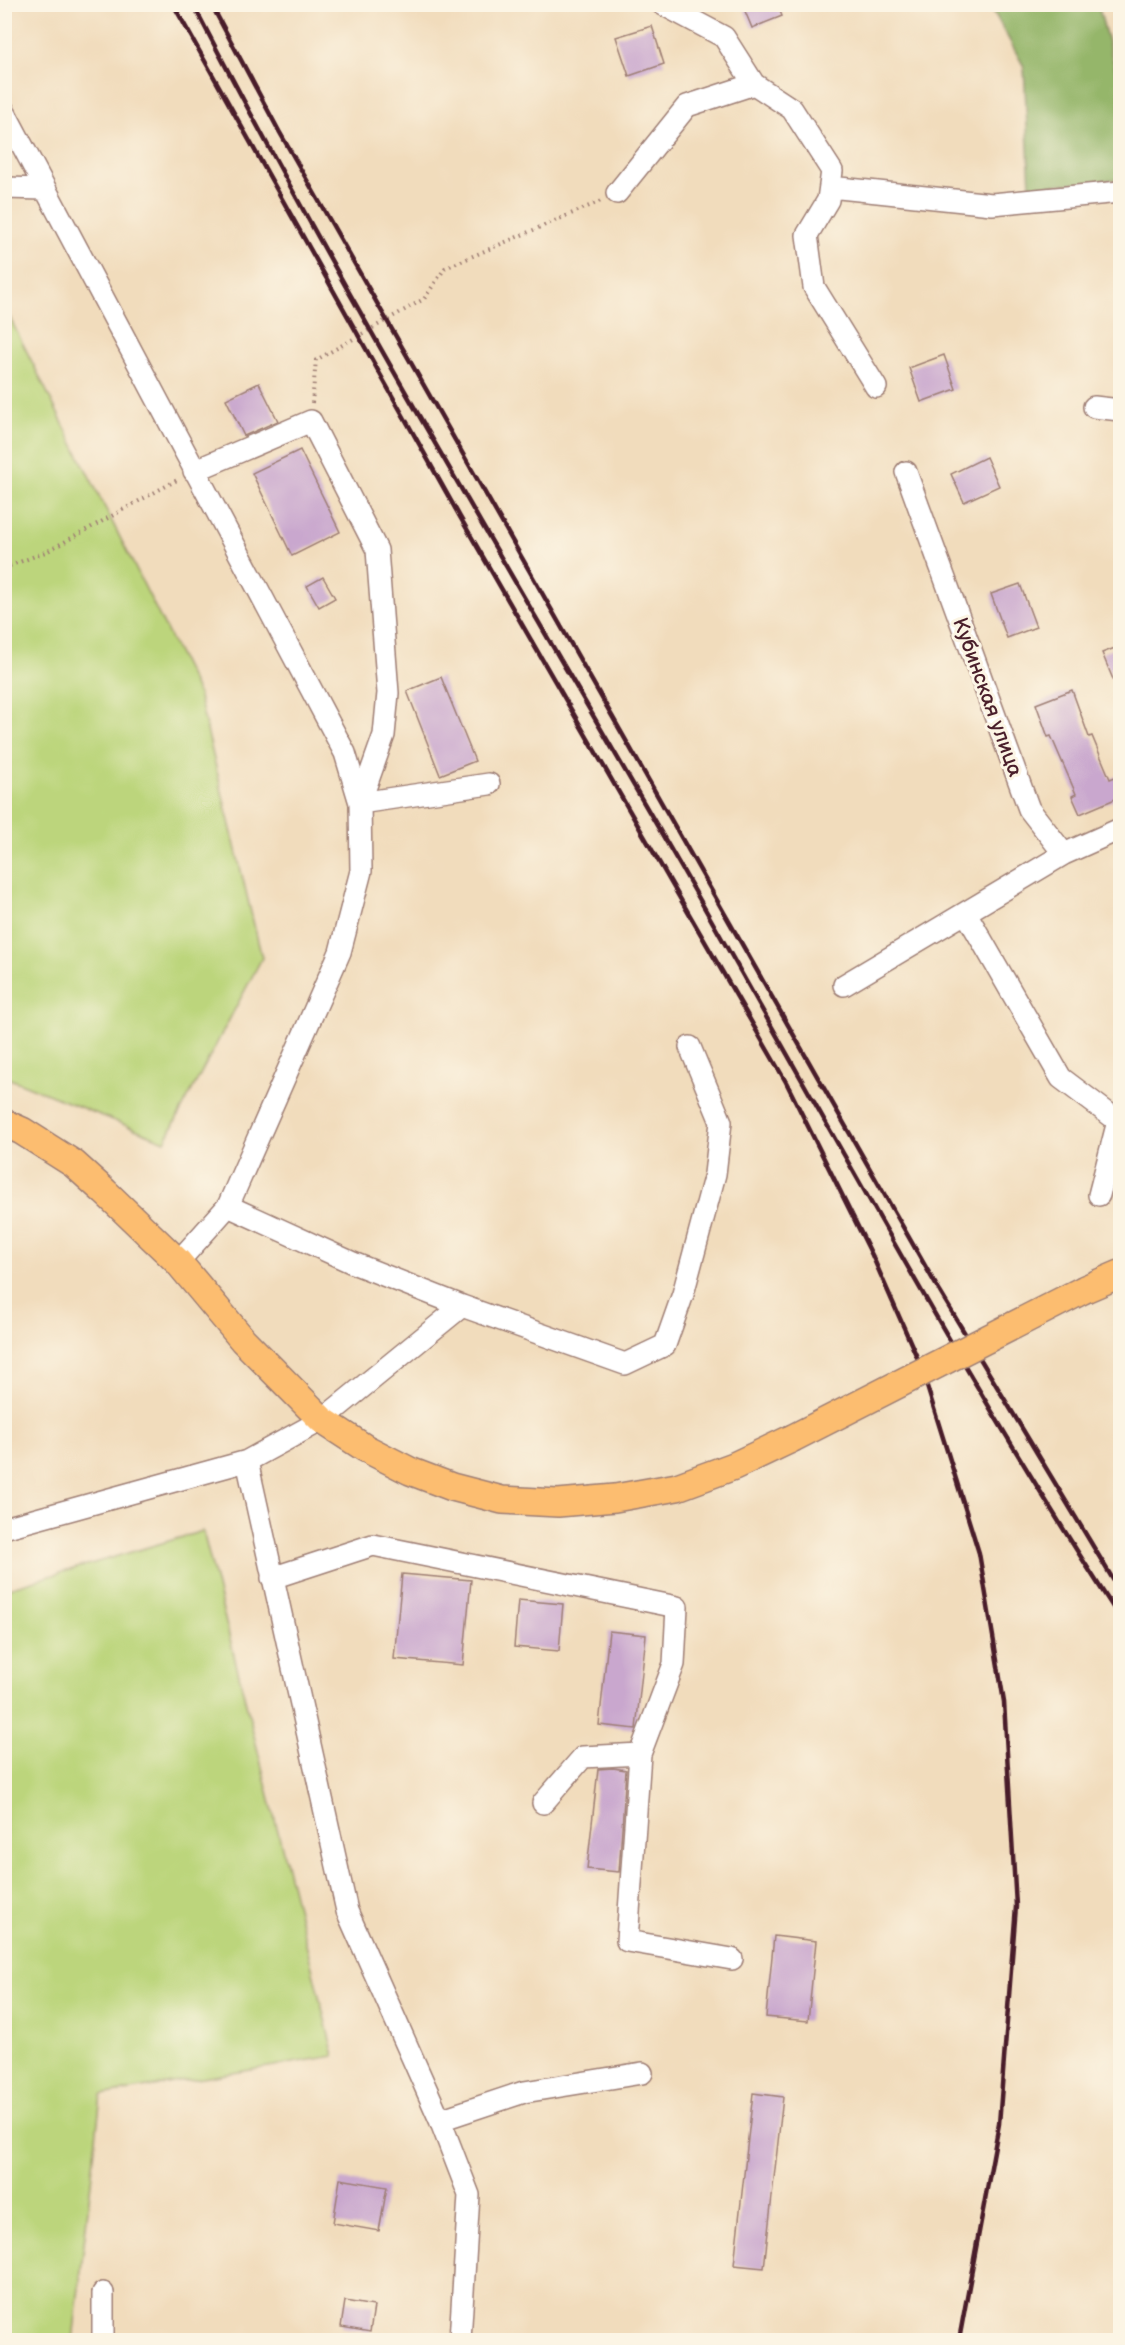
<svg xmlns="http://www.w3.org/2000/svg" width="1125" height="2345" viewBox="0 0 1125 2345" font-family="'Balsamiq Sans',sans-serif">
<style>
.green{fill:#bcd57b;stroke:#837a53;stroke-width:1.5}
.forest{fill:#95b66b;stroke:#706a4b;stroke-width:1.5}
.building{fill:#c9a7ce}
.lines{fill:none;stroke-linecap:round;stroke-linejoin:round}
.minor-casing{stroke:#9e7e74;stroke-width:24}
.major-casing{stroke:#9e7e74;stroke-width:30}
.path{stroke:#9e7e74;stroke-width:4;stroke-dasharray:1.5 4.5;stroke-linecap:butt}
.minor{stroke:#fff;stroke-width:21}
.major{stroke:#fcbd6f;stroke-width:27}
.rail{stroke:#4a1f2b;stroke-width:4.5}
.major-bridge-casing{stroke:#9e7e74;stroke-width:30;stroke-linecap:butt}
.major-bridge{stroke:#fcbd6f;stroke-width:27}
.labels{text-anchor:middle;stroke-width:6;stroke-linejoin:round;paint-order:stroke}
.street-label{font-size:21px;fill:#4a1f2b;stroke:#fcf5e5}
</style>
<rect width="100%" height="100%" fill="#fcf5e5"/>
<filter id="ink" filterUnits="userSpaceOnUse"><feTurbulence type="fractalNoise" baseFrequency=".0167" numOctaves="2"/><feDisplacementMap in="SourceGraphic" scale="12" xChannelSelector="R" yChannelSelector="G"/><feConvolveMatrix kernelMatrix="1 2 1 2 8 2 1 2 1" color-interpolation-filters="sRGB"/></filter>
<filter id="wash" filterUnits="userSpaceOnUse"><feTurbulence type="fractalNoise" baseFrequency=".008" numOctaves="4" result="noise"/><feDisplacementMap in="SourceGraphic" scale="24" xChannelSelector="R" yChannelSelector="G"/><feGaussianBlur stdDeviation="1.35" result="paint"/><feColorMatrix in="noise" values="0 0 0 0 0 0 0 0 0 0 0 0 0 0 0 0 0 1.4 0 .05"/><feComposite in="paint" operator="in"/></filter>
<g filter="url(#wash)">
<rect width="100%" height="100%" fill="#f1dcbc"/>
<!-- green -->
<path class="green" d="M4 306 198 693 262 958 165 1141 5 1077Z
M203 1531 334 2056 101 2095 73 2340H5V1589Z"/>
<!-- forest -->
<path class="forest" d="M990 5H1098L1117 75H1120V179L1030 187 1024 67Z"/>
<g id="blocks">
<!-- building -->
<path class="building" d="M742 4H777L782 16 752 28Z
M652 26 664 64 629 76 616 37Z
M944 355 956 389 921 402 909 368Z
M259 383 278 421 244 436 226 399Z
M300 450 340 532 292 556 252 473Z
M986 457 999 486 964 502 951 474Z
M323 577 335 598 319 607 307 586Z
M1020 584 1036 627 1007 638 991 594Z
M1120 646V696L1102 653Z
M441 677 475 761 440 775 407 691Z
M1072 690 1089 737 1092 736 1110 779 1120 775V797L1080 814 1072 796 1076 794 1051 736 1048 737 1036 704Z
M402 1574 471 1580 463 1665 394 1659Z
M518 1600 563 1604 559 1651 514 1647Z
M609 1631 646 1635 636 1729 599 1725Z
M613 1768 626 1770 619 1872 587 1869 598 1769Z
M774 1936 816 1941 808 2021 766 2017Z
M753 2093 783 2097 764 2268 734 2265Z
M340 2179 387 2187 379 2231 333 2223Z
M345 2301 374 2306 370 2332 341 2327Z"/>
</g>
</g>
<g filter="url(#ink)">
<use href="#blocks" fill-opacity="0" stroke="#9e7e74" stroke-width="1.5"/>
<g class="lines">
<!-- minor casing -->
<g class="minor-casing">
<path id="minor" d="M662 4 724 37 754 84
M4 111 345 753 360 803 361 871 340 952 228 1206 178 1262
M830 187 992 204 1120 192
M4 188 45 189
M617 193 687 106 754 84 792 109 832 171 828 200 807 235 814 287 876 387
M1094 407 1120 410
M194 471 311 421 377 550 388 693 384 735 360 803 489 784
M906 472 1029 809 1064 854 1120 829
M966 913 1061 1078 1118 1121 1099 1195
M844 985 1064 854
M228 1206 353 1263 462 1306
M4 1528 247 1461
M272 1578 373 1545 677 1607 674 1664 640 1754 627 1941 732 1959
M543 1803 583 1757 640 1754
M440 2120 524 2092 642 2073
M103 2340V2293
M460 2340 469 2195 440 2120 347 1911 247 1461 322 1420 462 1306 625 1364 665 1345 683 1294 715 1174 721 1122 690 1047"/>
</g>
<!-- major casing -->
<g class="major-casing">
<path id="major" d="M4 1123 22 1131 74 1164 105 1192 178 1262 243 1340 322 1420 365 1448 410 1471 452 1487 502 1500 558 1503 615 1498 677 1487 734 1466 791 1439
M1085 1289 1120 1274"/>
</g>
<!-- path -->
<path class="path" d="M312 403 316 360 424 299 445 268 601 201
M4 568 48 551 177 480"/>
<!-- minor -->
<use href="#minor" class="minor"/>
<!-- major -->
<use href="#major" class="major"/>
<!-- rail -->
<path class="rail" d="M173 4 460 517 786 1082 872 1255 920 1364 979 1553 1004 1702 1016 1906 999 2124 959 2340
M193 4C345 298 516 581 681 867 826 1119 962 1375 1120 1618
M211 4 279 131 940 1292 1120 1591"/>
<!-- major-bridge casing -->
<g class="major-bridge-casing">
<path id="major-bridge" d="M791 1439 1085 1289"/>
</g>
<!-- major-bridge -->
<use href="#major-bridge" class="major-bridge"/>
</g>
</g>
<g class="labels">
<!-- street labels -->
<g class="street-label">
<text transform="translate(988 697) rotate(70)" y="7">Кубинская улица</text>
</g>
</g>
<!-- margin -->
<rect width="1125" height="2345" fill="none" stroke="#fcf5e5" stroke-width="24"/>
</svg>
